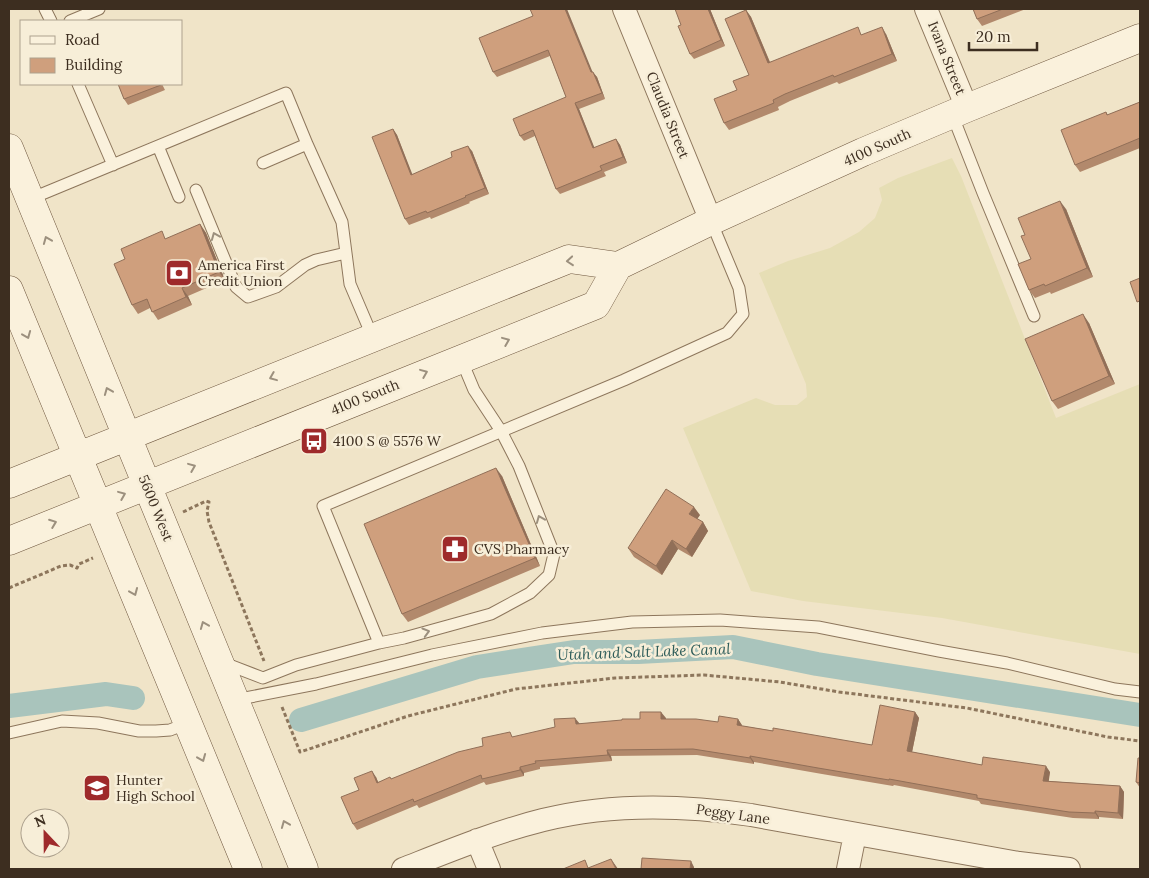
<svg xmlns="http://www.w3.org/2000/svg" width="1149" height="878" viewBox="0 0 1149 878" font-family="Lora,serif">
<style>
.farmland{fill:#e6deb5}
.lines{fill:none;stroke-linecap:round;stroke-linejoin:round}
.canal{stroke:#a9c4bc;stroke-width:24}
.service-casing{stroke:#8d765c;stroke-width:13}
.minor-casing{stroke:#8d765c;stroke-width:24}
.secondary-casing{stroke:#6f573f;stroke-width:29}
.path{stroke:#8d765c;stroke-width:3;stroke-dasharray:4 2.5;stroke-linecap:butt}
.service{stroke:#faf1dc;stroke-width:11}
.minor{stroke:#faf1dc;stroke-width:22}
.secondary{stroke:#faf1dc;stroke-width:28}
.wall{fill:#b2896c}
.shaded-wall{fill:#916f58}
.building{fill:#cf9f7d;stroke:#916f58}
.oneway{stroke:#9c907e}
.labels{text-anchor:middle;stroke-width:5;stroke-linejoin:round;paint-order:stroke}
.street-label{font-size:14px;fill:#3d2e20;stroke:#f7eed8}
.poi-label{font-size:14px;fill:#3d2e20;stroke:#f7eed8;text-anchor:start}
.water-label{font-size:15px;font-style:italic;fill:#2f5d5a;stroke:#f7eed8}
</style>
<rect width="100%" height="100%" fill="#f0e4c8"/>
<!-- farmland -->
<path class="farmland" d="M952 158 961 176 1056 418 1140 384V654L942 618 803 601 751 591 683 428 756 398 775 405H797L807 397 806 384 759 273 788 261 830 248 859 232 875 218 882 200 879 188 898 178Z"/>
<g class="lines">
<!-- canal -->
<path class="canal" d="M9 706 106 694 133 698
M301 720 477 667 574 652H638L733 647 817 664 1140 715"/>
<!-- service casing -->
<g class="service-casing">
<path id="service" d="M45 9 51 21
M70 21 99 9
M78 84 113 165
M952 114 983 193 1034 316
M158 146 179 197
M263 163 307 144
M196 190 236 287 248 297 276 287 305 265 316 260 346 253
M30 199 286 93 307 144 342 222 350 284 373 338
M379 643 323 506 624 380 727 333 743 314 739 288 711 221
M224 663 263 678 296 665 379 643 404 638 491 614 530 593 549 575 554 554 519 466 501 431 474 390 461 359
M235 700 316 684 432 655 542 633 632 622 720 620 818 627 939 651 1007 663 1115 689 1140 692
M9 733 62 721 98 723 139 731H156L170 730 188 723"/>
</g>
<!-- minor casing -->
<g class="minor-casing">
<path id="minor" d="M624 9 711 221
M926 9 967 108
M477 840 489 869
M403 869C449 851 495 832 543 820 611 803 683 805 751 815L1019 863 1069 869
M848 869 855 834"/>
</g>
<!-- secondary casing -->
<g class="secondary-casing">
<path id="secondary" d="M9 148 304 869
M9 290 248 869
M9 484 569 259 618 266
M9 541 596 305 618 266 711 221 863 152 967 108 1140 38"/>
</g>
<!-- path -->
<path class="path" d="M183 512 206 501 209 502 207 511 209 522 264 661
M9 588 61 566 70 565 77 568 79 564 93 558
M282 707 300 752 408 716 516 689 615 678 704 675 780 682 839 692 967 708 1108 737 1140 741"/>
<!-- service -->
<use href="#service" class="service"/>
<!-- minor -->
<use href="#minor" class="minor"/>
<!-- secondary -->
<use href="#secondary" class="secondary"/>
</g>
<!-- wall -->
<path class="wall" d="M710 9 725 46 694 59 690 54 681 25Z
M973 9H1026L982 26 977 19Z
M746 10 751 17 770 62 886 34 897 61 839 84 837 82 790 101 778 107 779 110 729 130 724 123 737 90 749 75Z
M533 16 597 77 605 99 579 109 594 148 616 139 620 145 627 163 604 172 606 176 560 194 556 189 535 136 524 141 520 136 566 97 550 56 497 77 493 72Z
M118 84H162L165 90 128 105 124 99Z
M1140 102V148L1080 172 1075 165 1106 112 1108 115Z
M393 129 397 135 412 175 472 151 489 194 469 202 470 203 431 219 430 217 409 225 405 219Z
M1066 209 1093 277 1051 294 1050 292 1035 298 1029 290 1031 259 1025 235Z
M200 224 206 233 225 280 188 296 192 305 158 320 150 308 138 314 132 305 125 259 167 239Z
M1089 323 1115 384 1058 409 1052 401Z
M502 476 540 566 408 622 402 614Z
M700 515 697 519 703 522 708 531 692 557 678 549 662 575 634 557 628 548Z
M915 712 919 718 912 752 982 765 1050 772 1048 781 1120 786 1124 792 1123 819 1099 817V819L1073 818 981 804 979 801 894 785 893 786 822 774 754 762V764L697 755 611 756 612 761 540 767V769L524 773V776L486 785 484 782 419 808 417 805 357 830 353 824 359 790 376 777 378 782 391 779 483 746 514 737 580 724 666 718V719L718 722 738 719 742 726 872 745Z
M1140 758V788L1136 782Z"/>
<!-- shaded-wall -->
<path class="shaded-wall" d="M565 9H567L595 78 591 72Z
M708 9H710L725 46 721 40Z
M746 10 751 17 773 70 768 63Z
M882 27 886 34 897 61 892 54Z
M593 72 597 77 605 99 602 93Z
M575 103 579 109 597 154 593 148Z
M393 129 397 135 415 181 411 175Z
M616 139 620 145 627 163 623 157Z
M468 146 472 151 489 194 485 188Z
M1060 201 1066 209 1093 277 1087 268Z
M200 224 206 233 225 280 219 272Z
M182 288 188 296 192 305 186 297Z
M1083 314 1089 323 1115 384 1109 376Z
M496 468 502 476 540 566 535 558Z
M694 507 700 515 695 522 689 514Z
M703 522 708 531 692 557 686 549Z
M672 540 678 549 662 575 656 566Z
M661 712 666 718V725L661 719Z
M915 712 919 718 911 757 907 751Z
M575 718 580 724H576Z
M738 719 742 725V731L737 725Z
M607 750 611 756 612 761 608 755Z
M750 756 754 762V764L750 758Z
M1046 766 1050 772 1048 787 1043 781Z
M520 767 524 773V776L520 770Z
M372 771 376 777 381 789 377 783Z
M1120 786 1124 792 1123 819 1118 813Z
M1095 811 1099 817V819L1095 813Z
M611 859 616 866 618 869H616Z
M691 861 694 867V869H690Z"/>
<!-- building -->
<path class="building" d="M530 9H565L591 72H593L602 93 575 103 593 148 616 139 623 157 600 166 602 170 556 189 533 130 520 136 513 119 566 97 548 50 493 72 479 38 533 16Z
M675 9H708L721 40 690 54 678 26 681 25Z
M973 9H1003L977 19Z
M746 10 768 63 858 27 861 35 882 27 892 54 834 77 833 75 785 94 773 100 774 103 724 123 714 99 737 90 733 81 749 75 725 19Z
M118 84H160L161 85 124 99Z
M1140 102V138L1075 165 1061 130 1106 112 1107 115Z
M393 129 411 175 452 157 451 152 468 146 485 188 465 196 466 197 427 213 426 211 405 219 372 137Z
M1060 201 1087 268 1045 286 1044 284 1029 290 1018 264 1031 259 1021 236 1025 235 1018 218Z
M200 224 219 272 182 288 186 297 152 312 147 299 132 305 114 264 125 259 121 249 162 231 165 239Z
M1140 278V301L1137 302 1130 282Z
M1083 314 1109 376 1052 401 1025 339Z
M496 468 535 558 402 614 364 524Z
M666 489 694 507 689 514 703 522 686 549 672 540 656 566 628 548Z
M880 705 915 712 907 751 982 765 983 757 1046 766 1043 781 1120 786 1118 813 1095 811V813L1069 812 977 798V795L889 779V780L818 768 750 756V758L693 749 607 750 608 755 535 761 536 763 520 767V770L482 779 481 775 414 802 413 799 353 824 341 797 359 790 354 778 372 771 377 783 390 777 391 779 458 752 483 746 482 738 510 732 512 737 555 727 554 719 575 718 576 724 622 720V719H640V712H661V719H696L718 722 719 716 738 719 737 725 773 731V728L872 745Z
M1138 758H1140V783L1136 782Z
M642 858 691 861 690 869H641Z
M611 859 616 869H563L585 860 588 868Z"/>
<!-- one-way arrows -->
<defs><path id="oneway-chevron" d="M-2-3.5L2.5 0L-2 3.5" fill="none" stroke-width="1.6" stroke-linecap="round" stroke-linejoin="round" transform="scale(1.25)"/></defs>
<g class="oneway">
<use href="#oneway-chevron" transform="translate(215 236) rotate(-112)"/>
<use href="#oneway-chevron" transform="translate(47 240) rotate(-112)"/>
<use href="#oneway-chevron" transform="translate(570 261) rotate(175)"/>
<use href="#oneway-chevron" transform="translate(27 335) rotate(68)"/>
<use href="#oneway-chevron" transform="translate(506 341) rotate(-22)"/>
<use href="#oneway-chevron" transform="translate(424 373) rotate(-22)"/>
<use href="#oneway-chevron" transform="translate(273 377) rotate(158)"/>
<use href="#oneway-chevron" transform="translate(108 391) rotate(-112)"/>
<use href="#oneway-chevron" transform="translate(192 467) rotate(-22)"/>
<use href="#oneway-chevron" transform="translate(122 495) rotate(-22)"/>
<use href="#oneway-chevron" transform="translate(540 519) rotate(-112)"/>
<use href="#oneway-chevron" transform="translate(53 523) rotate(-21)"/>
<use href="#oneway-chevron" transform="translate(134 592) rotate(67)"/>
<use href="#oneway-chevron" transform="translate(204 625) rotate(-112)"/>
<use href="#oneway-chevron" transform="translate(426 632) rotate(-16)"/>
<use href="#oneway-chevron" transform="translate(202 758) rotate(68)"/>
<use href="#oneway-chevron" transform="translate(285 824) rotate(-112)"/>
</g>
<!-- icons -->
<defs>
<g id="bank-square" transform="scale(1.4375)"><rect x="-9" y="-9" width="18" height="18" rx="4" fill="#9e2a2b" stroke="#f7eed8"/><path d="M-6-4H6V4H-6ZM0-2.3a2.3 2.3 0 1 0 0 4.6a2.3 2.3 0 1 0 0-4.6Z" fill="#fff"/></g>
<g id="bus-square" transform="scale(1.4375)"><rect x="-9" y="-9" width="18" height="18" rx="4" fill="#9e2a2b" stroke="#f7eed8"/><path d="M-5-6H5V4H4V6H2V4H-2V6H-4V4H-5ZM-3.5-4V0h7V-4ZM-3.5 1.2v1.5H-2V1.2ZM2 1.2v1.5H3.5V1.2Z" fill="#fff"/></g>
<g id="pharmacy-square" transform="scale(1.4375)"><rect x="-9" y="-9" width="18" height="18" rx="4" fill="#9e2a2b" stroke="#f7eed8"/><path d="M-2-6h4v4h4v4h-4v4h-4v-4h-4v-4h4Z" fill="#fff"/></g>
<g id="school-square" transform="scale(1.4375)"><rect x="-9" y="-9" width="18" height="18" rx="4" fill="#9e2a2b" stroke="#f7eed8"/><path d="M0-5L7-2L0 1L-7-2ZM-4 1L0 2.5L4 1V4Q0 6-4 4Z" fill="#fff"/></g>
</defs>
<g fill-rule="evenodd">
<use href="#bank-square" x="179" y="273"/>
<use href="#bus-square" x="314" y="441"/>
<use href="#pharmacy-square" x="455" y="549"/>
<use href="#school-square" x="97" y="788"/>
</g>
<g class="labels">
<!-- street labels -->
<g class="street-label">
<text transform="translate(947 58) rotate(68)" y="5">Ivana Street</text>
<text transform="translate(668 115) rotate(68)" y="5">Claudia Street</text>
<text transform="translate(877 147) rotate(-24)" y="5">4100 South</text>
<text transform="translate(365 397) rotate(-22)" y="5">4100 South</text>
<text transform="translate(156 508) rotate(68)" y="5">5600 West</text>
<text transform="translate(733 814) rotate(8)" y="5">Peggy Lane</text>
</g>
<!-- poi labels -->
<g class="poi-label">
<text x="198" y="270">America First<tspan x="198" dy="16">Credit Union</tspan></text>
<text x="333" y="446">4100 S @ 5576 W</text>
<text x="474" y="554">CVS Pharmacy</text>
<text x="116" y="785">Hunter<tspan x="116" dy="16">High School</tspan></text>
</g>
<!-- water labels -->
<g class="water-label">
<text transform="translate(644 652) rotate(-2)" y="5">Utah and Salt Lake Canal</text>
</g>
</g>
<!-- border -->
<rect width="1149" height="878" fill="none" stroke="#3d2e20" stroke-width="20"/>
<!-- legend -->
<rect x="20" y="20" width="162" height="65" fill="#f7eed8" stroke="#ada18e"/>
<rect x="30" y="36" width="25" height="8" fill="#faf1dc" stroke="#ada18e"/>
<text x="65" y="45" font-size="15" fill="#3d2e20">Road</text>
<rect x="30" y="58" width="25" height="15" fill="#cf9f7d" stroke="#ada18e"/>
<text x="65" y="70" font-size="15" fill="#3d2e20">Building</text>
<!-- north arrow -->
<g transform="translate(45 833) rotate(338)"><circle r="24" fill="#f7eed8" stroke="#ada18e"/>
<path d="M0-4L9 19L0 12L-9 19Z" fill="#9e2a2b"/>
<text y="-8" font-size="14" font-weight="bold" text-anchor="middle" fill="#3d2e20">N</text>
</g>
<!-- scale -->
<path d="M969 42v8h68v-8" fill="none" stroke="#3d2e20" stroke-width="2.5"/>
<text x="976" y="42" font-size="15" fill="#3d2e20" stroke="#f7eed8" stroke-width="4" paint-order="stroke">20 m</text>
</svg>
